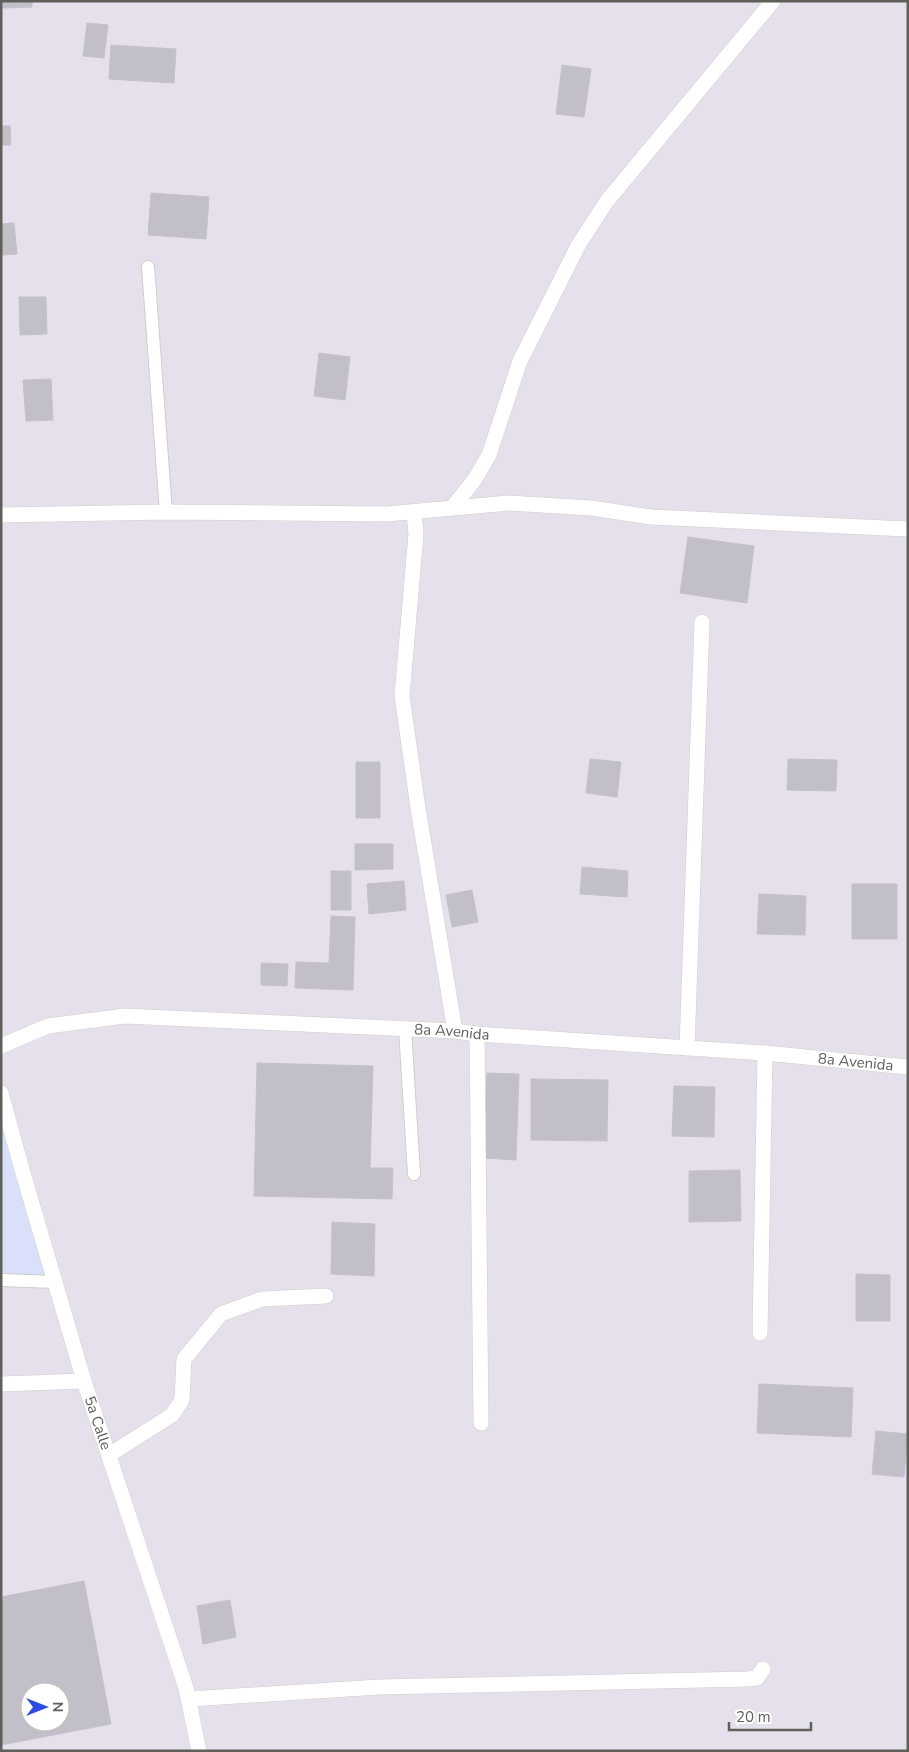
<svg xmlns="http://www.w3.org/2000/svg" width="909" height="1752" viewBox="0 0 909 1752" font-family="'Nunito Sans',sans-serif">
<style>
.medical{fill:#dbe0fa}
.building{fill:#c3bfc9;stroke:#c6bfd0;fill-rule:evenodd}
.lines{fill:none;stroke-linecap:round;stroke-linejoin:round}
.lane-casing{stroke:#cdd0c9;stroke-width:14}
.street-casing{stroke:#cdd0c9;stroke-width:16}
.secondary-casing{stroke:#d0d4cb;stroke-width:16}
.lane{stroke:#fff;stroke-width:12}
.street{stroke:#fff;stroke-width:15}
.secondary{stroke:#fff;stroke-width:15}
.labels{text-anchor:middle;stroke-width:4.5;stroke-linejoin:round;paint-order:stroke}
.street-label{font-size:15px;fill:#5e6159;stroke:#fff}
</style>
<rect width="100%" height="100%" fill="#e6e0ec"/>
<!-- medical -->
<path class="medical" d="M1 1091 55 1282 1 1281Z"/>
<!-- building -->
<path class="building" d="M3 1H32V7L3 8Z
M87 23 108 25 104 58 83 56Z
M111 45 176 49 174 83 109 79Z
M562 65 591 69 584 117 556 114Z
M1 126H10L11 145H1Z
M151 193 209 197 206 239 148 235Z
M14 223 17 254 1 255V224Z
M19 297H46L47 334 20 335Z
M319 353 350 357 345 400 314 396Z
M51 379 53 420 26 421 23 380Z
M688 537 754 546 747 603 680 593Z
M590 759 621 762 617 797 586 793Z
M788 759 837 760 836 791 787 790Z
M356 762H380V818H356Z
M355 844H393V869L355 870Z
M582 867 628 871 627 897 580 894Z
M331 871H351V910H331Z
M404 881 406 910 369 914 367 884Z
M852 884H897V939H852Z
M472 890 478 922 452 927 446 895Z
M759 894 806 896 805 935 757 934Z
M331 916 355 917 353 990 295 988 296 962 329 963Z
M261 963 288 964 287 986 261 985Z
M257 1063 373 1066 370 1168H393L392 1199 254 1196Z
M487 1073 519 1074 516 1160 484 1158Z
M531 1079 608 1080 607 1141 531 1140Z
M674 1086 715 1087 714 1137 672 1136Z
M740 1170 741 1221 689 1222V1171Z
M332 1222 375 1224 374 1276 331 1274Z
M856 1274 890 1275V1321H856Z
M759 1384 853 1388 851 1437 757 1433Z
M876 1431 908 1434 904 1477 872 1474Z
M84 1581 111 1724 1 1745V1597ZM30 1692H60V1722H30Z
M230 1600 236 1637 203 1644 197 1606Z"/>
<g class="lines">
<!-- lane casing -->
<g class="lane-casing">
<path id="lane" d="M148 267 166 512
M405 1029 414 1174
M1 1280 55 1282"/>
</g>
<!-- street casing -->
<g class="street-casing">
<g id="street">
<path d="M453 507 475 479 489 455 520 361 579 244 607 201 773 1"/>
<path d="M414 512 416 534 402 696 418 808 455 1031"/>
<path d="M1 515 166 512 387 514 509 503 591 508 651 517 907 529"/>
<path d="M477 1034 481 1423"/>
<path id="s1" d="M1 1046 48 1026 125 1016 455 1031 477 1034 765 1053 908 1067"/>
<path d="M687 1048 702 622"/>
<path d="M760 1333 765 1053"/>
<path d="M1 1384 84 1381"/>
<path d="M109 1455 172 1415 182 1400 184 1359 221 1314 262 1299 326 1296"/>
<path d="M189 1699 379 1687 748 1679 757 1678 763 1669"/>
</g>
</g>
<!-- secondary casing -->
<g class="secondary-casing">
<g id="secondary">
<path id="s2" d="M1 1093 23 1173 84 1381 186 1688 199 1751"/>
</g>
</g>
<!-- lane -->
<use href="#lane" class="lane"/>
<!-- street -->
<use href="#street" class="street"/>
<!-- secondary -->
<use href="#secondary" class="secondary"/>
</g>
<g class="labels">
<!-- street labels -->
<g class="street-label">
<text dy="5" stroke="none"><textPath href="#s1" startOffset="456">8a Avenida</textPath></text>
<text dy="5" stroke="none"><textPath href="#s1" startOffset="861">8a Avenida</textPath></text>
<text dy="5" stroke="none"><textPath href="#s2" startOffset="344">5a Calle</textPath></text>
</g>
</g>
<!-- border -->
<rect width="909" height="1752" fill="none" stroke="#5e6159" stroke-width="5"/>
<!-- north arrow -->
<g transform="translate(45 1707) rotate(90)"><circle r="24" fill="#ffffff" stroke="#bfc0bd"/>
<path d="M0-4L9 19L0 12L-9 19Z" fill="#2e4ce4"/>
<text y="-8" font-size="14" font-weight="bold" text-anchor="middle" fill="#5e6159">N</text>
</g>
<!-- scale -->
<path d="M729 1722v8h82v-8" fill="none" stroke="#5e6159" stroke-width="2.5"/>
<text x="736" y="1722" font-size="15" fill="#5e6159" stroke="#ffffff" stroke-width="4" paint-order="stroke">20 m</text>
</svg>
